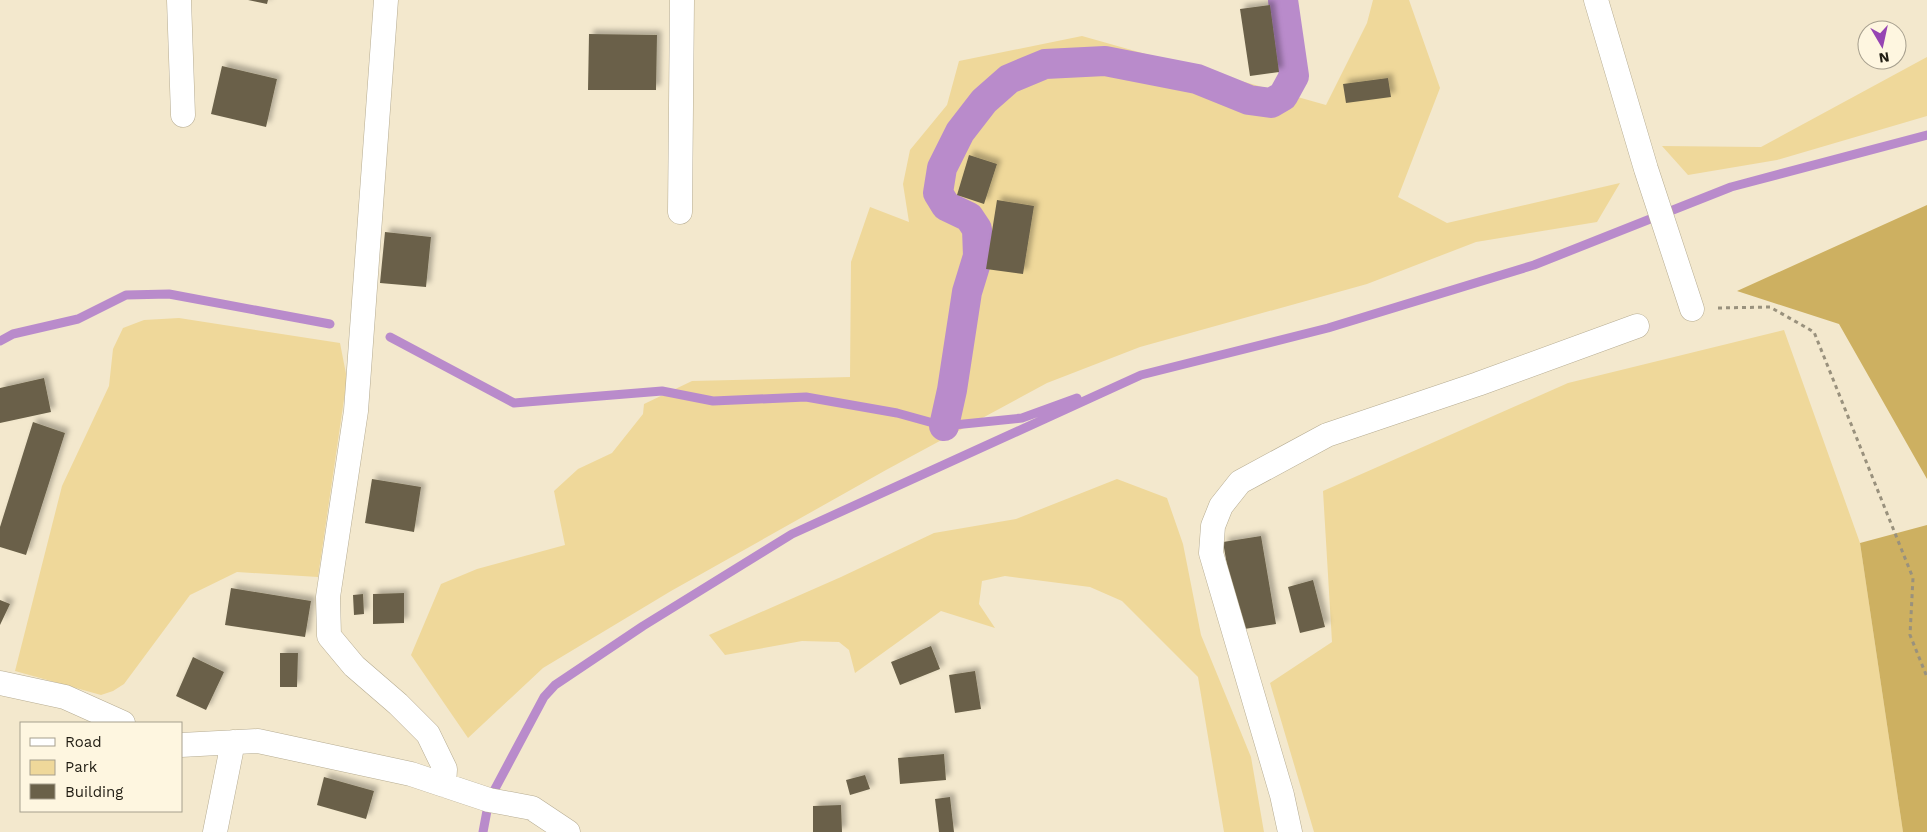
<svg xmlns="http://www.w3.org/2000/svg" width="1927" height="832" viewBox="0 0 1927 832" font-family="'Work Sans',sans-serif">
<style>
.green{fill:#efd89a}
.forest{fill:#cdb061}
.lines{fill:none;stroke-linecap:round;stroke-linejoin:round}
.stream{stroke:#b98bcb;stroke-width:9}
.canal{stroke:#b98bcb;stroke-width:30}
.building{fill:#6a6149;filter:url(#shadow)}
.street-casing{stroke:#b6ac92;stroke-width:25}
.path{stroke:#99917d;stroke-width:3;stroke-dasharray:4 4;stroke-linecap:butt}
.street{stroke:#fff;stroke-width:24}
</style>
<defs>
<filter id="shadow"><feDropShadow dx="4.5" dy="-4.5" stdDeviation="2.5" flood-color="#0004"/></filter>
</defs>
<rect width="100%" height="100%" fill="#f3e8cd"/>
<!-- green -->
<path class="green" d="M1373 0H1409L1440 88 1398 197 1447 223 1620 183 1597 222 1476 242 1367 284 1140 347 1047 383 886 470 671 591 543 668 468 738 411 655 441 584 477 569 565 545 554 491 578 469 612 453 643 414 644 404 692 381 850 377 851 262 870 207 909 222 903 184 910 150 947 105 959 61 1082 36 1326 105 1367 23Z
M1927 57V116L1777 160 1688 175 1662 146 1761 147Z
M179 318 340 343 347 379 318 577 237 572 190 595 124 684 113 691 101 695 15 671 62 486 109 386 113 349 123 328 144 320Z
M1784 330 1860 543 1903 832H1314L1270 683 1332 642 1323 491 1568 383Z
M1117 479 1167 498 1183 544 1201 635 1251 757 1264 832H1224L1198 677 1122 601 1090 587 1005 576 982 581 979 604 995 628 941 611 855 673 849 650 839 642 802 641 725 655 709 635 841 577 934 533 1016 519Z"/>
<!-- forest -->
<path class="forest" d="M1927 205V479L1839 324 1737 291Z
M1927 525V832H1903L1860 543Z"/>
<g class="lines">
<!-- stream -->
<path class="stream" d="M390 337 514 403 662 391 713 401 806 397 897 413 944 426 1022 418 1077 398
M0 341 13 334 78 319 126 295 169 294 330 324
M483 832 489 800 544 697 555 685 643 626 792 534 1141 375 1328 328 1534 265 1731 187 1927 135"/>
<!-- canal -->
<path class="canal" d="M944 426 952 390 967 292 978 256 977 229 969 217 946 206 938 193 942 168 960 132 984 101 1009 79 1045 64 1105 61 1197 79 1249 100 1271 103 1283 96 1294 76 1283 0"/>
</g>
<!-- building -->
<path class="building" d="M248 0H268L267 4Z
M1270 5 1279 72 1250 76 1240 9Z
M589 34 657 35 656 90H588Z
M222 66 277 79 266 127 211 114Z
M1388 78 1391 97 1346 103 1343 84Z
M969 155 997 164 984 204 957 195Z
M997 200 1034 206 1023 274 986 269Z
M385 232 431 237 426 287 380 283Z
M44 378 51 412 0 423V388Z
M33 422 65 433 26 555 0 547V527Z
M372 479 421 487 414 532 365 523Z
M1261 536 1276 624 1238 630 1223 542Z
M1313 580 1325 627 1300 633 1288 587Z
M231 588 311 601 305 637 225 625Z
M404 593V623L373 624V594Z
M363 594 364 614 354 615 353 595Z
M0 600 10 604 0 625Z
M931 646 940 669 900 685 891 662Z
M280 653H298L297 687H280Z
M193 657 224 672 206 710 176 696Z
M975 671 981 709 955 713 949 675Z
M944 754 946 780 900 784 898 758Z
M865 775 870 789 850 795 846 780Z
M324 777 374 791 366 819 317 805Z
M950 797 954 832H939L935 799Z
M841 805 842 832H813V806Z"/>
<g class="lines">
<!-- street casing -->
<g class="street-casing">
<path id="street" d="M179 0 183 115
M386 0 356 411 328 597 329 636 354 666 398 704 428 734 445 769 444 785
M1596 0 1646 169 1692 309
M680 212 682 0
M0 683 65 697 123 723
M181 745 258 741 411 774 489 800 532 808 568 832
M215 832 233 742
M1290 832 1282 795 1211 553 1213 526 1221 506 1240 482 1327 435 1478 384 1637 326"/>
</g>
<!-- path -->
<path class="path" d="M1718 308 1770 307 1814 332 1913 578 1910 635 1927 677"/>
<!-- street -->
<use href="#street" class="street"/>
</g>
<!-- legend -->
<rect x="20" y="722" width="162" height="90" fill="#fef6e0" stroke="#a69f8e"/>
<rect x="30" y="738" width="25" height="8" fill="#ffffff" stroke="#a69f8e"/>
<text x="65" y="747" font-size="15" fill="#211d13">Road</text>
<rect x="30" y="760" width="25" height="15" fill="#efd89a" stroke="#a69f8e"/>
<text x="65" y="772" font-size="15" fill="#211d13">Park</text>
<rect x="30" y="784" width="25" height="15" fill="#6a6149" stroke="#a69f8e"/>
<text x="65" y="797" font-size="15" fill="#211d13">Building</text>
<!-- north arrow -->
<g transform="translate(1882 45) rotate(171)"><circle r="24" fill="#fef6e0" stroke="#a69f8e"/>
<path d="M0-4L9 19L0 12L-9 19Z" fill="#9644b3"/>
<text y="-8" font-size="14" font-weight="bold" text-anchor="middle" fill="#211d13">N</text>
</g>
</svg>
